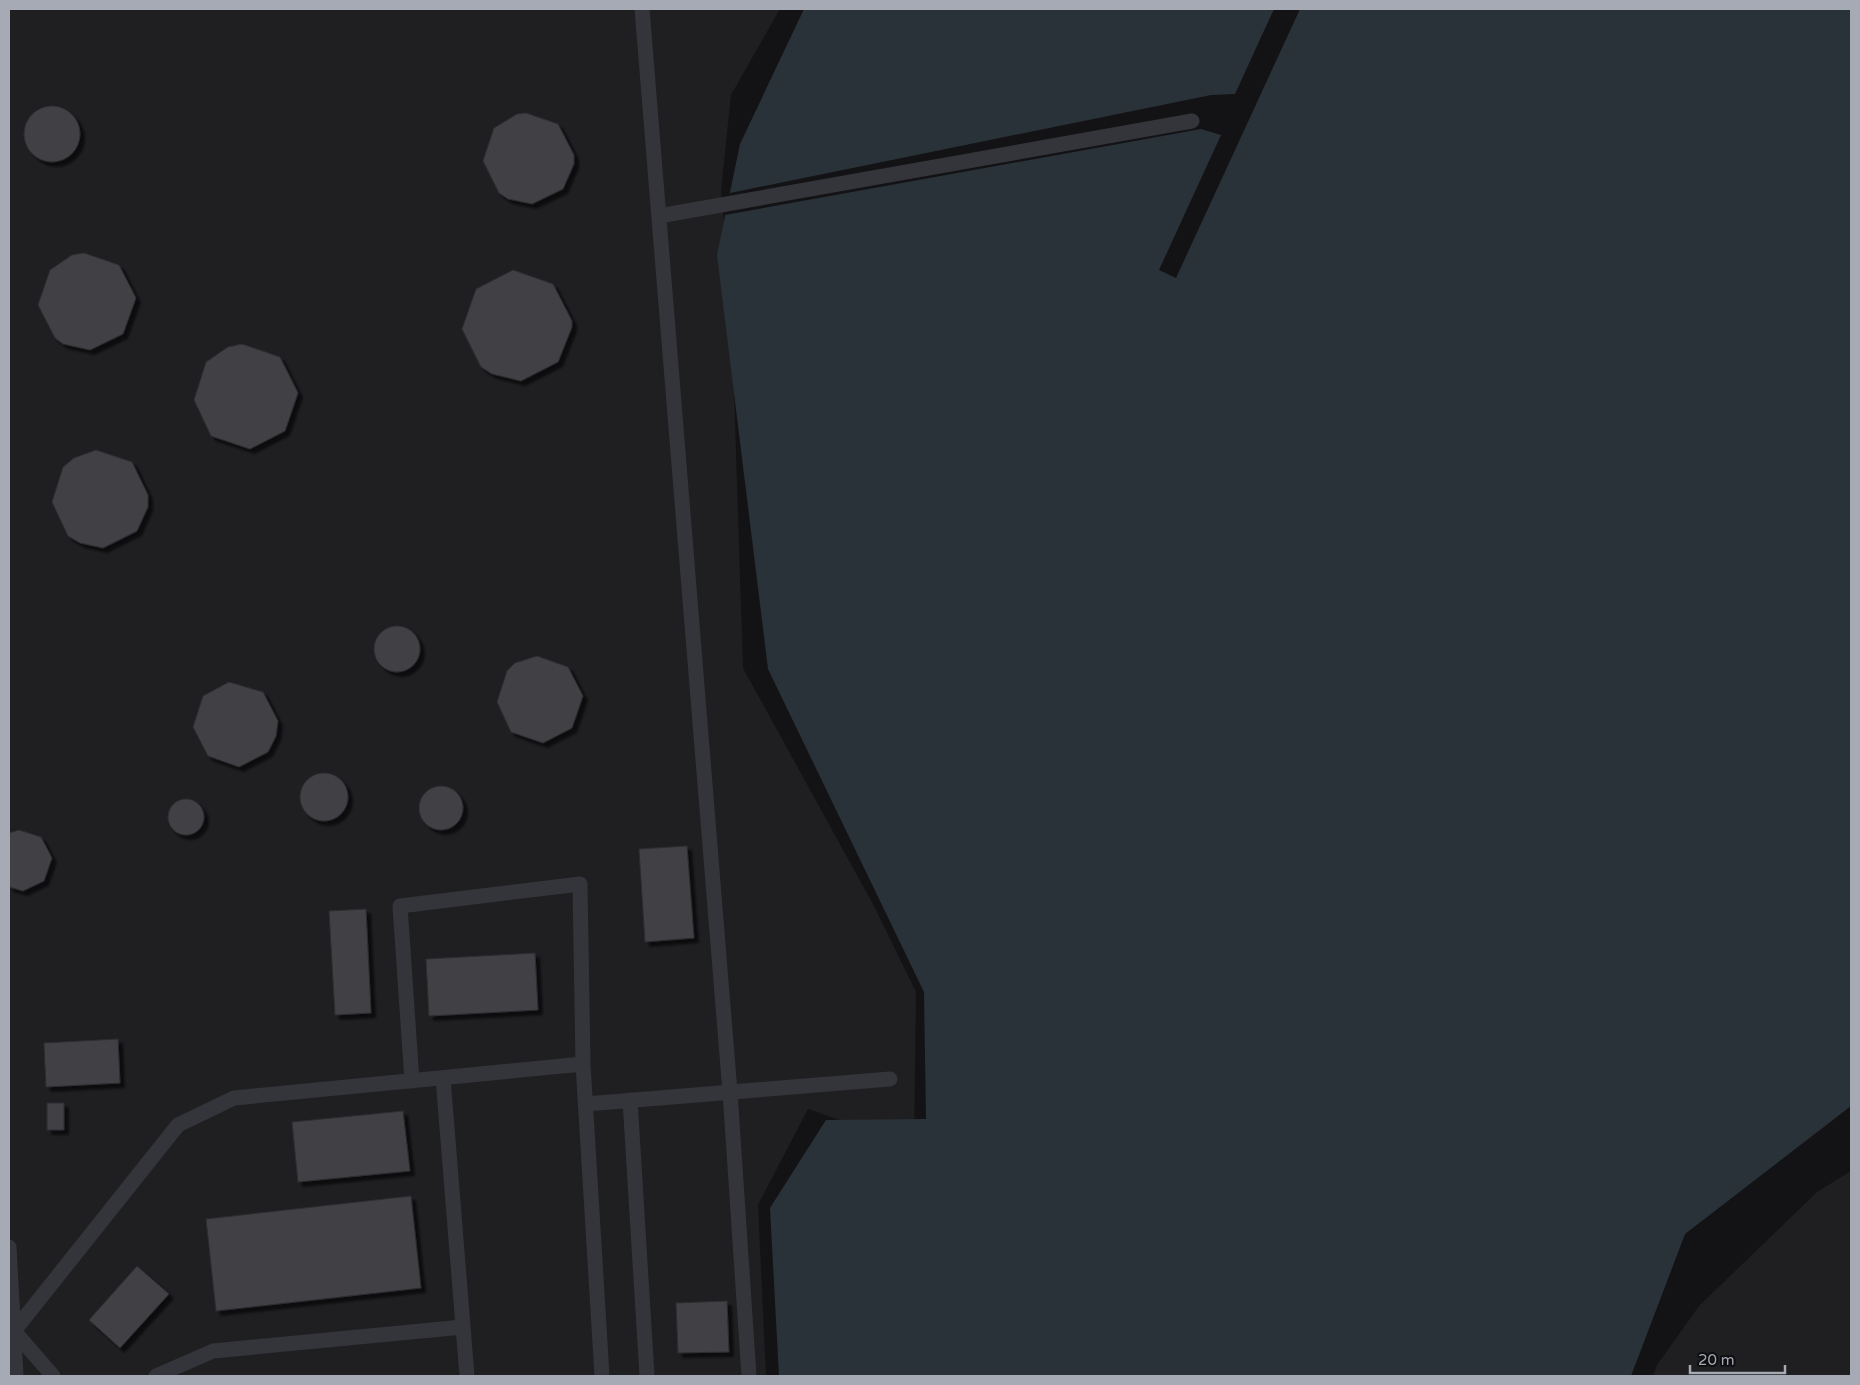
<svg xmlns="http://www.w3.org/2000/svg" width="1860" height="1385" viewBox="0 0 1860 1385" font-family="'Varela Round',sans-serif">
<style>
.built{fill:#1f1f22}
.water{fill:#2a3239}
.pier{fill:#131315}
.building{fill:#3f4045;stroke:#2d2d31;filter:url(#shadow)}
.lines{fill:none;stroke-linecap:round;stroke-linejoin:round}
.lane{stroke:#34353a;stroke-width:15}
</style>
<defs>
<filter id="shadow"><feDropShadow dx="4.5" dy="4.5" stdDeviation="1" flood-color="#0009"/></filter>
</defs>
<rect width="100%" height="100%" fill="#131315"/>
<!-- built -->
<path class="built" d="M9 9H780L731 95 721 190 731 299 743 668 874 906 916 992 914 1146 808 1109 758 1205 766 1376H9Z
M1851 1171V1376H1653L1657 1365 1699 1306 1817 1192Z"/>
<!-- water -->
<path class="water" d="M804 9H1851V1106L1685 1234 1631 1376H779L770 1208 826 1120 926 1119 924 992 768 669 717 255 740 144Z"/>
<!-- pier -->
<path class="pier" d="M1274 9H1300L1176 278 1159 270 1221 135 1201 129 725 215 730 193 1211 95 1235 94Z"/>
<!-- building -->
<path class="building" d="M24 134a28 28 0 1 1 56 0a28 28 0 1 1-56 0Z
M526 113 558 124 574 155V164L563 189 532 204 508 199 499 193 483 161 494 128 517 114Z
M84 253 119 265 136 298 123 334 90 350 63 344 55 338 38 305 50 270 72 255Z
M513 270 553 284 572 321V327L558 362 521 381 492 374 481 367 462 329 476 289Z
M242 344 280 357 298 393 285 431 250 449 211 436 194 400 206 362 228 347Z
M96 450 132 462 148 495V507L137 531 103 548 80 543 68 536 52 502 63 467 74 458Z
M374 649a23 23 0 1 1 46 0a23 23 0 1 1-46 0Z
M537 656 568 667 583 696 572 728 543 743 511 732 497 702 507 671 515 663Z
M229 682 263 692 278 721 276 736 268 752 239 767 208 756 193 727 203 696Z
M300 797a24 24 0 1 1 48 0a24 24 0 1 1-48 0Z
M419 808a22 22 0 1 1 44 0a22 22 0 1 1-44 0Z
M168 817a18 18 0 1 1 36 0a18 18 0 1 1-36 0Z
M19 830 41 837 52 858 44 881 23 891 9 887V833Z
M687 846 694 938 645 942 639 849Z
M366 909 371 1013 335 1015 329 911Z
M535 953 538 1010 429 1016 426 959Z
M118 1039 120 1083 46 1087 44 1043Z
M47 1103H64V1130H47Z
M403 1111 410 1171 298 1182 292 1122Z
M411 1196 421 1288 216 1311 206 1219Z
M137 1266 169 1294 120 1348 89 1320Z
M727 1301 729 1352 678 1353 676 1303Z"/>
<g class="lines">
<!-- lane -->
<path class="lane" d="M642 9 730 1092 749 1376
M659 216 1192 121
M443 1078 467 1376
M412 1081 400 906 580 884 583 1064
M630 1100 647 1376
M586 1104 890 1079
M9 1247 16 1376
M53 1376 14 1331 178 1125 234 1098 583 1064 602 1376
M156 1376 213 1351 463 1327"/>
</g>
<!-- border -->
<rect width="1860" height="1385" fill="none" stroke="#a5aab5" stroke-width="20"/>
<!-- scale -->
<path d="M1690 1365v8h95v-8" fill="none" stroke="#a5aab5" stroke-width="2.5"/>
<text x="1698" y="1365" font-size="15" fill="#a5aab5" stroke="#0e0e10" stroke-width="4" paint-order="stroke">20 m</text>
</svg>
